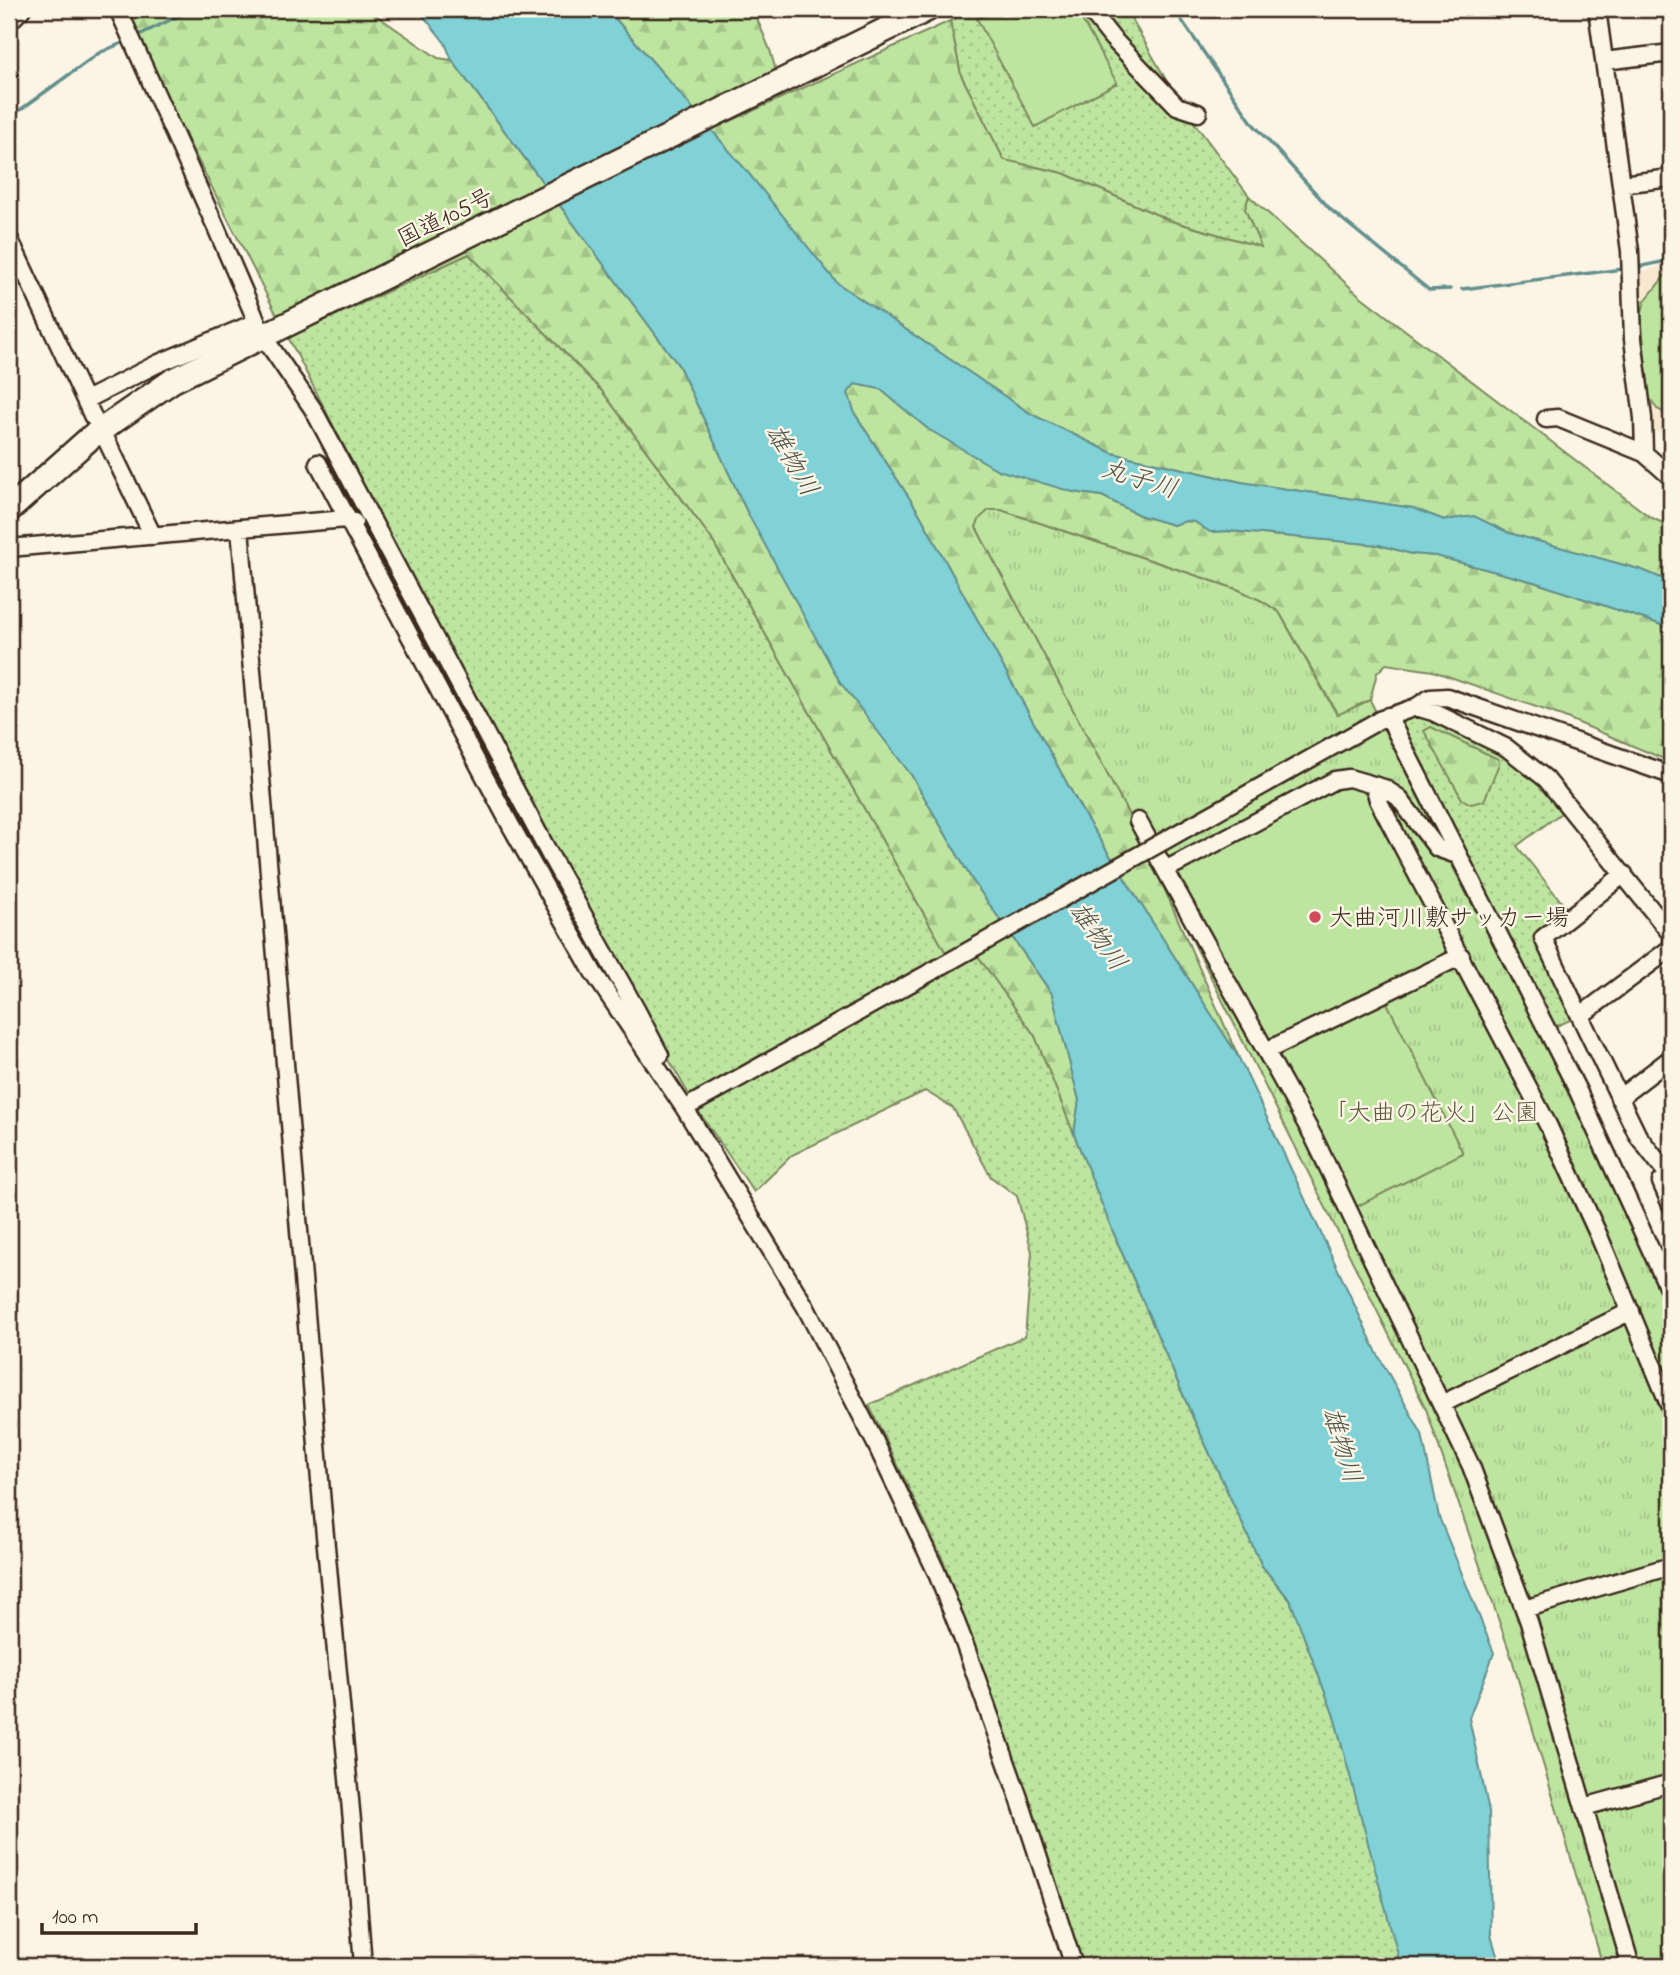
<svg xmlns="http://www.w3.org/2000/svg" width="1680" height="1975" viewBox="0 0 1680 1975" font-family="'Indie Flower','Klee One',sans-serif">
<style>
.built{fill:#f8e8d0}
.grass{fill:url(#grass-dots);stroke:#7c885f;stroke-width:2}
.forest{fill:url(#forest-firs);stroke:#7c885f;stroke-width:2}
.park{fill:url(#park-tufts);stroke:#7c885f;stroke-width:2}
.pitch{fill:#bee5a0;stroke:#7c885f;stroke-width:2}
.water{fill:#80d2d7;stroke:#648f8d;stroke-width:2}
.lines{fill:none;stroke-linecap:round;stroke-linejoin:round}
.stream{stroke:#648f8d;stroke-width:3.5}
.minor-casing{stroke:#3b2a1e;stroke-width:21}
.highway-casing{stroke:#3b2a1e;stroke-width:28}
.minor{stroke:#fcf5e5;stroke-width:16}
.highway{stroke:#fcf5e5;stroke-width:23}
.minor-bridge-casing{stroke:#3b2a1e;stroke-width:21;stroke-linecap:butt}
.minor-bridge{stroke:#fcf5e5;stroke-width:16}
.poi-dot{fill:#d1495b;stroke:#fcf5e5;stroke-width:2.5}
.labels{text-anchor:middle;stroke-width:5;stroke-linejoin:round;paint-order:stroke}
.street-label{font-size:24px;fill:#3b2a1e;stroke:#fcf5e5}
.poi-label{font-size:24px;fill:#3b2a1e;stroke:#fcf5e5;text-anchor:start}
.park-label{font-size:24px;fill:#5c593e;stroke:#fcf5e5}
.water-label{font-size:26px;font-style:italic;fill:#4c544c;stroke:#fcf5e5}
</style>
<defs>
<pattern id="grass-dots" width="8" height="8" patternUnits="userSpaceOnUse" patternTransform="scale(1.75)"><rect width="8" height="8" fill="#bee5a0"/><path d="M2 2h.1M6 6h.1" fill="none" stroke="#a4c589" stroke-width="1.8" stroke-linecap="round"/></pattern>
<pattern id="forest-firs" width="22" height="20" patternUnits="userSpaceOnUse" patternTransform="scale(1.75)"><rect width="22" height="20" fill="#bee5a0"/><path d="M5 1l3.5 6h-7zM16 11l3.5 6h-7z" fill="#a4c589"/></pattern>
<pattern id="park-tufts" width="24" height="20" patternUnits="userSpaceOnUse" patternTransform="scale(1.75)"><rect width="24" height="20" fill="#bee5a0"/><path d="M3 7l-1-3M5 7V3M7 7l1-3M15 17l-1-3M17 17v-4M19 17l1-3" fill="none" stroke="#a4c589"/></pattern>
</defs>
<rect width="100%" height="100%" fill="#fcf5e5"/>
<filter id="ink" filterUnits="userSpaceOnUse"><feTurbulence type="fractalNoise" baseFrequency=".0143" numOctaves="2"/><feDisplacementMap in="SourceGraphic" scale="14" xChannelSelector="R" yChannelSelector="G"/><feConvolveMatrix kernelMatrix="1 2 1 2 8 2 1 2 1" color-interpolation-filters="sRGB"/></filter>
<g filter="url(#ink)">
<!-- built -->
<path class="built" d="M1671 264V436L1657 432 1649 425 1637 319V277L1644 271Z"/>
<!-- grass -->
<path class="grass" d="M974 9H996L977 19 1116 83 1076 9H1126L1178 101 1249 196 1245 209 1262 247 1171 221 1063 173 1004 160 961 75 950 21Z
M469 254 602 391 711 538 954 967 977 954 1035 1036 1111 1227 1191 1413 1262 1566 1290 1600 1334 1716 1403 1966H1081L944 1562 869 1405 1025 1336 1032 1252 1017 1196 991 1177 953 1108 925 1091 792 1155 754 1192 699 1112 566 881 288 337Z
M1419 714 1509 754 1538 778 1565 810 1517 846 1568 910 1536 936 1575 1018 1552 1028 1401 726 1403 719Z"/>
<!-- forest -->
<path class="forest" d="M126 9H367L438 58 452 60 679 366 748 514 912 776 971 878 1052 994 1079 1100 1074 1134 1035 1036 977 955 954 967 711 538 602 391 469 254 288 337 141 48Z
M607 9H753L770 50 776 71 695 111Z
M950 21 961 75 1004 160 1063 173 1171 221 1261 247 1245 209 1249 196 1359 295 1650 517 1671 527V582L1642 570 1509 533 1474 517 1444 520 1413 508 1241 482 1112 453 1031 414 837 283 711 130Z
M855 384 881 389 928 429 1073 492 1102 496 1139 515 1173 525 1186 521 1195 522 1210 532 1230 531 1379 545 1412 554 1436 556 1534 582 1671 628V762L1562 716 1433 671 1386 664 1377 673 1370 700 1338 715 1279 612 1262 601 1239 590 1001 510H989L976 527 1145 845 1239 1058 1086 818 919 513 855 414 848 393Z
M1431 727 1498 759 1499 764 1484 801 1471 804 1462 799 1424 731Z"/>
<!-- park -->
<path class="park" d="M989 510H1001L1239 590 1262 601 1279 612 1337 715 1370 700 1466 893 1552 1049 1616 1186 1671 1319V1966H1603L1512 1659 1426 1409 1145 845 976 527 980 518Z"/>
<!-- pitch -->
<path class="pitch" d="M996 9H1076L1117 83 1035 127 977 19Z
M1671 268V416L1657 409 1649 397 1641 315 1645 301Z
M1343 785 1361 787 1372 799 1454 954 1267 1047 1175 880 1178 869Z
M1386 1001 1463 1153 1352 1209 1275 1056Z"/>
<!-- water -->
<path class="water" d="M418 9H607L746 170 837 283 1031 414 1112 453 1241 482 1413 508 1444 520 1474 516 1509 533 1642 570 1671 582V628L1534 582 1436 556 1412 554 1379 545 1230 531 1210 532 1195 522 1186 521 1173 525 1139 515 1102 496 1073 492 998 470 928 429 880 389 855 384 848 393 855 414 919 513 1086 818 1239 1058 1377 1353 1422 1434 1439 1517 1494 1653 1469 1718 1489 1811 1491 1935 1500 1966H1401L1334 1716 1290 1600 1262 1566 1191 1413 1111 1227 1074 1134 1079 1100 1052 994 971 878 912 776 840 682 748 514 679 366 452 60 445 43Z"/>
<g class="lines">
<!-- stream -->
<path class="stream" d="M1174 9 1253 124 1331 210 1429 290 1450 289
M139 35 193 9
M9 118 99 53 122 43
M1638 267 1671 260
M1462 289 1623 269"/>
<!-- minor casing -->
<g class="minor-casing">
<path id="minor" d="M118 9 215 225 263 336 313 409 551 857 637 1011 660 1055
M1089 9 1112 38 1177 106 1198 113
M1597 9 1630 251 1633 339 1643 418 1644 453 1671 477
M9 22 22 9
M1604 61 1671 53
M1621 184 1671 178
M9 238 93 417
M86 400 157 364 257 322
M1546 419 1558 418 1644 453
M105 437 153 536
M318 463 511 826 593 972 685 1109 805 1306 875 1442 936 1571 962 1637 1019 1798 1074 1966
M240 528 322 1504 352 1821 363 1966
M9 548 346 519 354 522
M1416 707 1430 698 1447 697 1671 775
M1388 716 1577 1089 1671 1294
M1379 720 1416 707 1433 712 1507 748 1546 779 1671 934
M1374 785 1378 800 1548 1125 1599 1236 1671 1409
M1138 821 1313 1136 1471 1466 1529 1622 1631 1966
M1165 870 1335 780 1349 778 1384 788 1398 797 1437 848 1457 855
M1580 1016 1543 938 1624 874
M1266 1051 1461 956
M1619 1098 1671 1058
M1671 1174 1661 1182 1671 1205
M1669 1176 1638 1136 1580 1016 1671 948
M1442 1404 1631 1311
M1524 1609 1671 1566
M1584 1807 1671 1783"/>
</g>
<!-- highway casing -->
<g class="highway-casing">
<path id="highway" d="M9 510 91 437 172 381 928 9"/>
</g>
<!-- minor -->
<use href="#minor" class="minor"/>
<!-- highway -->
<use href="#highway" class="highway"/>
<!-- minor-bridge casing -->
<g class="minor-bridge-casing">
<path id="minor-bridge" d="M694 1103 929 973 1374 723"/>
</g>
<!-- minor-bridge -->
<use href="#minor-bridge" class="minor-bridge"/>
</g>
</g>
<!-- markers -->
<circle class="poi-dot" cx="1315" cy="917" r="7"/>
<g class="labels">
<!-- street labels -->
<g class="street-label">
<text transform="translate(445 217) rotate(-26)" y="8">国道105号</text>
</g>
<!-- poi labels -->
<g class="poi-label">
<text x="1329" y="925">大曲河川敷サッカー場</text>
</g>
<!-- park labels -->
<g class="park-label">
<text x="1431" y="1120">「大曲の花火」公園</text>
</g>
<!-- water labels -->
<g class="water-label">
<text transform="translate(793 460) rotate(60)" y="9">雄物川</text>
<text transform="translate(1140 478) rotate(17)" y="9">丸子川</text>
<text transform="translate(1099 936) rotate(54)" y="9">雄物川</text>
<text transform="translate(1343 1445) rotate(73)" y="9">雄物川</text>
</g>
</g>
<!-- margin -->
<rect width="1680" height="1975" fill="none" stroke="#fcf5e5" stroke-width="35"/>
<rect x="18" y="18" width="1645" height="1940" fill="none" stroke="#3b2a1e" stroke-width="2.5" filter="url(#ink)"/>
<!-- scale -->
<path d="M42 1923v10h154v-10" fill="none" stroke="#3b2a1e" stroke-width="3.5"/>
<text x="52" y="1923" font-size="21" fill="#3b2a1e" stroke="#fcf5e5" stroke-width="5" paint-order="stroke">100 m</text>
</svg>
